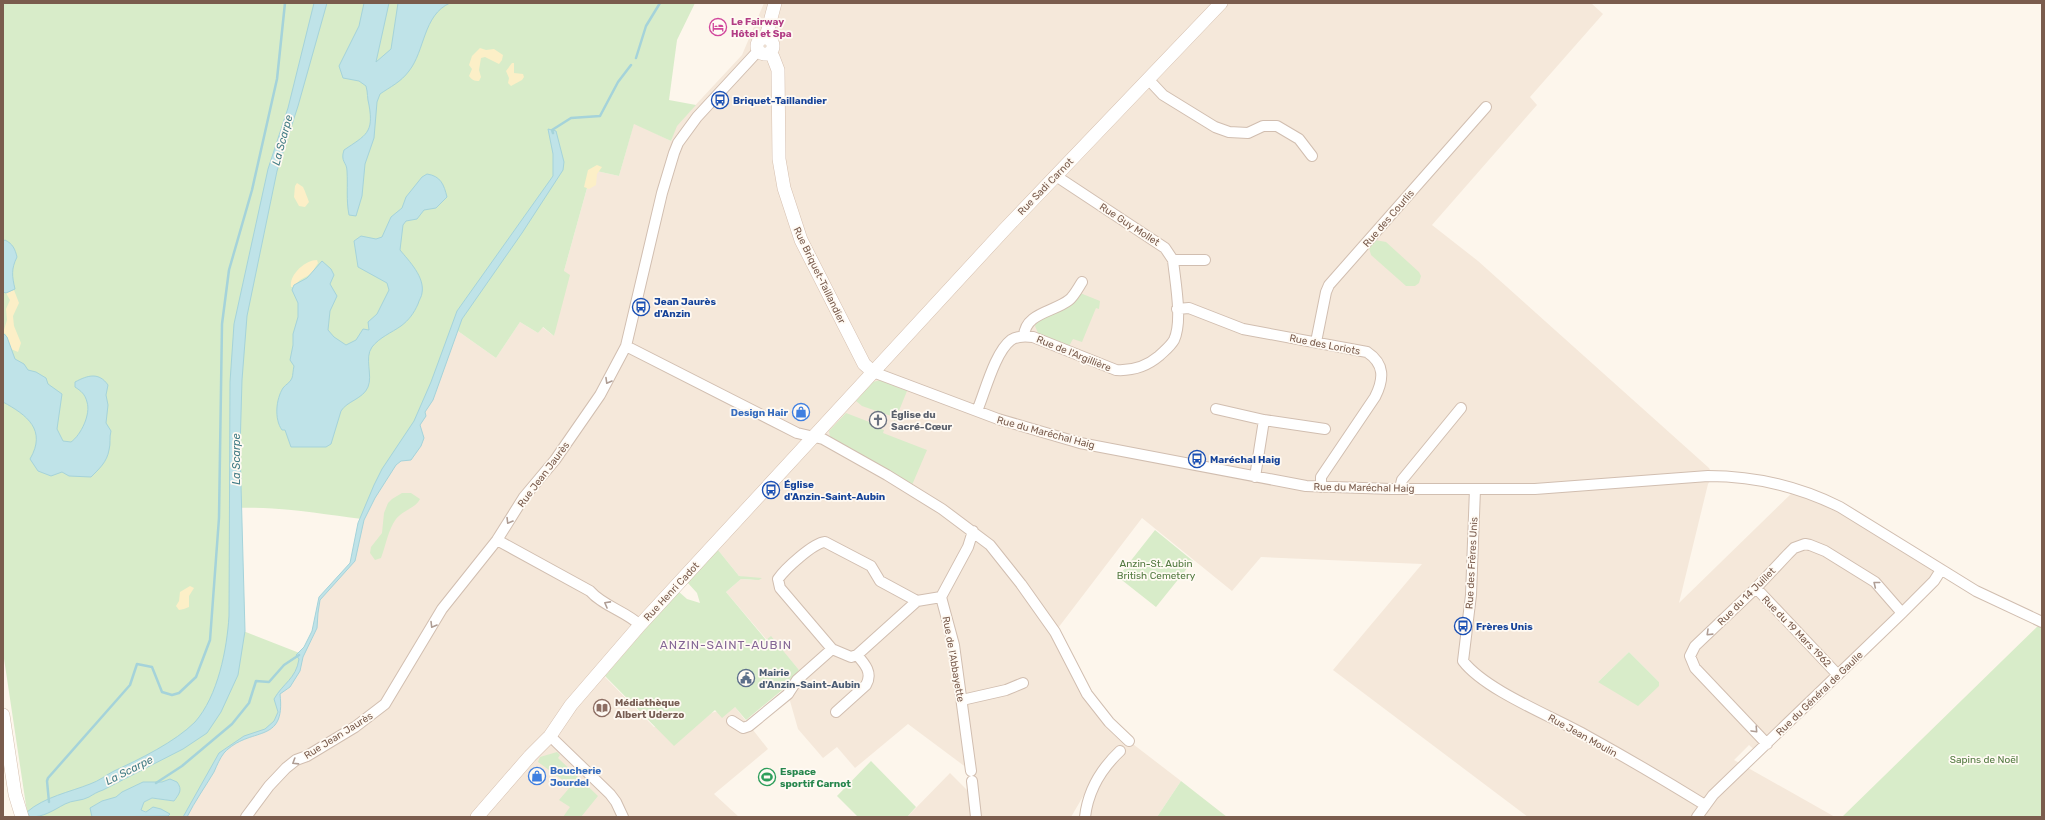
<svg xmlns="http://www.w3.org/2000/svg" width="2045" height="820" viewBox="0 0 2045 820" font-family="Rubik,sans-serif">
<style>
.residential{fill:#f5e8da;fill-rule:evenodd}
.green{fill:#d8ecc9}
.sand{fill:#fcefc7}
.water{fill:#bfe3e8;stroke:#a5d3da}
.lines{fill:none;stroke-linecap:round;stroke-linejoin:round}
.stream{stroke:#a5d3da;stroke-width:2.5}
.street-casing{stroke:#d1beb0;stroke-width:12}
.secondary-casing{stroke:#d6c0b0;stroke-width:14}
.street{stroke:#fff;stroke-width:10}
.secondary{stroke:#fff;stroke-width:13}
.oneway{stroke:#af9d94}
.labels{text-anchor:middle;stroke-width:3.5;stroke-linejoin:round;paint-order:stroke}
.hotel-label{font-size:10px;font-weight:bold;fill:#b23c85;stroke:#fffaf3;text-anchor:start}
.transit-label{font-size:10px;font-weight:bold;fill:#164399;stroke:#fffaf3;text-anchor:start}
.street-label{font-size:10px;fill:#7a5c4d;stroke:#fffaf3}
.shop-label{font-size:10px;font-weight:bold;fill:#366cbe;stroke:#fffaf3;text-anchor:end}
.worship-label{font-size:10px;font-weight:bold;fill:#5b616d;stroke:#fffaf3;text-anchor:start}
.park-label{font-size:10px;fill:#537a41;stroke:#fffaf3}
.service-label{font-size:10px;font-weight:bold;fill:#4e5e75;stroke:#fffaf3;text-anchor:start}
.education-label{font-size:10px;font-weight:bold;fill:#785e54;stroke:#fffaf3;text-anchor:start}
.leisure-label{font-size:10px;font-weight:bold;fill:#27864d;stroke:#fffaf3;text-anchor:start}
.water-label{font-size:11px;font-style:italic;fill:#437c86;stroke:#fffaf3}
.quarter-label{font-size:12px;letter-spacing:1px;fill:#846695;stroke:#fffaf3}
</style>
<rect width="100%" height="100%" fill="#fdf6ec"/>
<!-- residential -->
<path class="residential" d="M764 3H1591L1603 14 1530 97 1537 105 1432 225 1478 261 1709 468 1713 476 1708 484 1679 603 1797 488 1941 570 1758 753 1749 745 1734 760 1835 817H1528L1333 670 1422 564 1261 557 1232 591 1142 518 1055 632 1087 694 1129 741 1181 781 1157 817H1085L1088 788 1071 817H907L950 773 967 790 973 787 971 771 908 724 855 768 837 747 823 758 798 729 788 694 802 676 799 670 771 637 767 640 726 592 741 579 755 580 739 576 718 550 600 672 654 727 735 707 768 749 714 794 739 817H185L223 752 278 704 280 694 312 639 319 600 353 561 359 529 455 329 496 358 520 322 538 333 542 327 554 336 564 271 592 170 619 176 634 123 671 141 676 126 742 55ZM1629 652 1659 682H1598Z"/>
<!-- green -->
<path class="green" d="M3 3H695L677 40 669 100 696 105 677 126 671 141 634 124 619 176 592 170 564 271 570 275 554 336 543 327 538 333 520 322 496 358 455 329C432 396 397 458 362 519 321 514 278 506 236 508L238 629 302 654 298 671 280 694 277 701 278 716 267 730 245 737 223 752 185 817H167L168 816 141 810 144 802 152 798 174 801 175 799 162 782C143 781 132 786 116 797 112 800 106 800 101 802 98 803 94 806 91 808L92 817H30L27 812 3 652Z
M1375 240 1386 242 1419 272 1421 276 1419 283 1415 286H1406L1371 255 1369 248Z
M1080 293 1100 301 1099 309 1096 308 1082 342 1073 339 1069 346 1038 333 1035 326 1036 323Z
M880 380 907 391 894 423V417L862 406 856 401 873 382Z
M846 413 872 423 874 427 884 430 883 433 927 450 912 485 830 437 829 431Z
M402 493H411L420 499C417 507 402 511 396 519 388 530 386 545 381 558L375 560 370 553 371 547 382 533 384 513 388 503 392 499Z
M1155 530 1193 561 1156 607 1118 577Z
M718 550 739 576 762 578 759 580 741 579 726 592 766 640 771 636 799 670 787 686 746 720 735 707 722 718 715 710 674 746 605 676 678 591 687 599 700 603 697 593 687 582Z
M2042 622V817H1842Z
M1629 652 1659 682V686L1638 706 1598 682Z
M557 752 560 755 558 758 598 796 581 817H563L570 807 559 800 571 786 538 762 540 757Z
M871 761 916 807 907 817H858L837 796Z
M1181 781 1227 817H1157Z"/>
<!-- sand -->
<path class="sand" d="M480 48 486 50 494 49 503 55 502 60 499 64 485 57 481 58 479 70 481 77 479 81C474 81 472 80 469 76L472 69 469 65 472 56Z
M512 63H514V73L523 74 524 77 522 80 511 86 508 83 509 78 506 71Z
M597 165 602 167 597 174 596 185 589 189 584 187 588 170Z
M297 183 303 187C305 191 308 199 309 202L305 207 299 206 294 197 295 186Z
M317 260 318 263 311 274 300 280 293 287H291C289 275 305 260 317 260Z
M14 290 19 303 13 316 14 326 21 343 18 352 11 349 6 334 3 333 7 320 6 309 10 300 6 293Z
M190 586 194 588 189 596V607L184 609 179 610 176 606 179 601 180 592Z"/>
<!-- water -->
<path class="water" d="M314 3H327L298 106 277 171 247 316 242 380 240 449 245 631 238 675 221 712 207 733 183 749 103 790C97 792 94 794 89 797 82 801 72 800 65 804 52 811 44 817 30 817L27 812C44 797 70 792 90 784 99 781 106 775 114 771 140 759 175 742 195 722 218 696 227 649 229 616L230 382 234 324 268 169 288 108Z
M364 3H389L376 62 391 49 398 3H450C423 15 425 51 409 71 401 82 390 87 380 94L377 102 374 138 365 164 362 196 356 216 349 215C346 200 348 186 347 171 347 162 340 162 344 150 366 135 374 133 369 105 367 98 368 93 366 86L359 81 343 78 339 66 359 26Z
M548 129 556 131 564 162 563 170 522 233 462 319 433 400 425 412 426 416 420 425 424 438 421 446 411 460 401 461 396 465 375 498 364 520 355 561 320 600 318 613 317 628 303 657 300 671 290 687 280 694C286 746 250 725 224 753 220 758 217 765 214 772 205 787 195 801 187 817H183L219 753 244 736 265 729 274 721 278 712 274 699C283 683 296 679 299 659L296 655 304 647 312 631 319 597 350 563 358 523 374 485 382 469 414 421 431 382 457 311 553 176V154Z
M427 174C441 176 444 185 447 197L436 208 424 210 417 219 406 221 403 225 400 250C409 261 425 277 422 293 422 296 419 300 418 304 414 313 409 320 401 326 391 333 380 337 372 347 364 358 373 375 368 387 363 399 347 401 341 411L331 444 326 447H291L285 430H282C274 419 276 399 283 388 286 384 290 383 292 378 293 375 293 370 294 366L290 360 293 345V334L298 317V303L292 290 294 285 307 278 322 261 331 269 334 275 330 284 337 296 330 311 328 330 334 337 346 345 356 340 363 329 369 330 368 322 377 314 389 290 387 283 358 267 354 241 361 236 376 239 382 237 391 217 402 208 406 197 422 177Z
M5 240C13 244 15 249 17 257 11 269 12 276 15 289L6 293 3 292V241Z
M3 333 7 337 15 359 24 364 28 370 36 372 46 378 48 384 62 394 57 429 63 441 71 442C81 435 91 414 87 402 85 394 81 391 75 387V382C88 375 99 372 108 385L106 395 108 405 106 423 111 431C109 438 111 443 109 450 107 462 99 469 91 477L69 476 62 472 51 476 38 471 30 459C47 430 27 415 3 402Z
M170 779 177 782C183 790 179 794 174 801L152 798 144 802 141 810 146 812 153 807 161 809 170 814 168 816 92 817 90 808 102 801 116 797 122 792 143 782H162Z"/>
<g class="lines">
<!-- stream -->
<path class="stream" d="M636 58 646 26 660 3
M553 133 552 130 571 118 600 116 618 82 631 65
M156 783 182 766 232 724 249 703 256 681 269 682 284 665 299 655
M49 802 47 781 48 778 130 685 137 664 152 667 162 692 172 695 179 693 196 677 210 640 219 518 222 324 229 270 252 190 277 79 285 3"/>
<!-- street casing -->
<g class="street-casing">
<path id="street" d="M1148 79 1163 95 1215 127 1229 132 1248 133 1263 126H1277L1299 139 1312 156
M1056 176 1165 248 1173 260H1205
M1177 309 1189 308 1243 329 1367 352C1385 364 1384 379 1375 397L1321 477V487
M1024 336C1025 313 1054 312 1069 300 1074 296 1078 288 1082 282
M1316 342 1326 292 1329 285 1486 107
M626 346 797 433 823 439 887 475 942 509 990 545 1021 584 1055 632 1087 694 1109 722 1129 741
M873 372 998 419 1080 443 1306 486 1391 489H1535L1708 476C1755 476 1798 486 1840 507L1976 591 2042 622
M1216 409 1264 420 1325 429
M977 411C985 392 995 352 1011 340 1017 336 1026 336 1033 337L1116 370C1132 371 1146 367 1159 356 1164 351 1170 347 1174 340 1183 321 1175 281 1173 260
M1255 477 1264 420
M1400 488 1402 480 1461 408
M1475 489 1471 595 1463 661C1486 691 1554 717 1587 736 1627 758 1666 781 1705 805
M497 540 590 591C603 606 625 611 640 625
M1756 588 1838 675
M832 649 780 588 778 579C785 569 813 543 825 542L871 566 880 581 917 601
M962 700 1006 690 1023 683
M836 712 866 685C873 673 865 664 857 655
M732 721 743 728 749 726 788 694 797 680 832 649 851 657 857 655 917 601 941 597
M550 736 610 794 616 802 623 817
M1767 744 1695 668 1690 656 1695 646 1756 588 1788 554 1794 548 1805 544 1810 545 1825 551 1875 582 1902 613
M971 771 954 645 941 597 968 547 973 531
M972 781 976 817
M246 817 269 786 286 768 296 760 307 756 355 727 385 704 442 609 497 540 524 497 555 460 600 395 626 346 662 193 674 153 678 143 697 117 758 51
M1085 817C1088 791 1102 768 1120 751
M1697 817 1713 795 1902 613 1934 581 1941 570"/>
</g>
<!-- secondary casing -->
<g class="secondary-casing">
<path id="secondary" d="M766 37 775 3
M757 46a8 8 0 1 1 16 0a8 8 0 1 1-16 0Z
M769 53 773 57 778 70 779 159 784 188 801 240 864 364 873 372
M3 715 15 794 22 817
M477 817 530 756 550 736 571 705 640 625 1005 229 1221 3"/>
</g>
<!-- street -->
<use href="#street" class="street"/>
<!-- secondary -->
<use href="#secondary" class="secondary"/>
</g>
<!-- one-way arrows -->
<defs><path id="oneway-chevron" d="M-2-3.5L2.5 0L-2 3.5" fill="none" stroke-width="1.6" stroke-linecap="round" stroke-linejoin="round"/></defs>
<g class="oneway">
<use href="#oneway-chevron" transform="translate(608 381) rotate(120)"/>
<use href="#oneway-chevron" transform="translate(509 521) rotate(121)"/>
<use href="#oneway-chevron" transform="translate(1876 584) rotate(-141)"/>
<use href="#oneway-chevron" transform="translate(607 604) rotate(-151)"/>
<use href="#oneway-chevron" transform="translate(433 625) rotate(121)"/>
<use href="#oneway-chevron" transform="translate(1709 633) rotate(136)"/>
<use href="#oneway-chevron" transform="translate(1755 730) rotate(47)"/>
<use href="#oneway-chevron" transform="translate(295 762) rotate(148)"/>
</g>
<!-- icons -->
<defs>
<g id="hotel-ring" transform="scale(0.9)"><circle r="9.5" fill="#fffaf3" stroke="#d1479c" stroke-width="1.5"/><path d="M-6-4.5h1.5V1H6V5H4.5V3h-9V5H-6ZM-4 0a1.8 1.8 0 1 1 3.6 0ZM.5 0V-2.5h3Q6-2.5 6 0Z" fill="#d1479c"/></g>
<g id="bus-ring" transform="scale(0.9)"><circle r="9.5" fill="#fffaf3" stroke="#1a4fb4" stroke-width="1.5"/><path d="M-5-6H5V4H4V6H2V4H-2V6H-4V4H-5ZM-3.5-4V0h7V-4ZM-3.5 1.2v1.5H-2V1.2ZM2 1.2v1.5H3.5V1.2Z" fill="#1a4fb4"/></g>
<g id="shop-ring" transform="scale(0.9)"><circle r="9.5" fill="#fffaf3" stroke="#3f7fe0" stroke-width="1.5"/><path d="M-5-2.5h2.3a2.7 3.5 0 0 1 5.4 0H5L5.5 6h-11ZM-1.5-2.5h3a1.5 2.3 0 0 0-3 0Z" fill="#3f7fe0"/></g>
<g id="church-ring" transform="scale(0.9)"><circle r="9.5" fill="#fffaf3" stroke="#6b7280" stroke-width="1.5"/><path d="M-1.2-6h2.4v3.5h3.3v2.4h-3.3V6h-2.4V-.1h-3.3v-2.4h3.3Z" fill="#6b7280"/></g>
<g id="civic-ring" transform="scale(0.9)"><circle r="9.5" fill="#fffaf3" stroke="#5c6f8a" stroke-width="1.5"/><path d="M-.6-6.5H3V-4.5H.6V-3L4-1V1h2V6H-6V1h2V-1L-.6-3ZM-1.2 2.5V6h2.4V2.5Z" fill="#5c6f8a"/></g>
<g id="library-ring" transform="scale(0.9)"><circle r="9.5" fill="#fffaf3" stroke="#8d6e63" stroke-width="1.5"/><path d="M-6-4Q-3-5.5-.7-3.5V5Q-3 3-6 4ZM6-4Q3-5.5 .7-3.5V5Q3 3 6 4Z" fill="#8d6e63"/></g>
<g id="stadium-ring" transform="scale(0.9)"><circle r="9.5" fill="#fffaf3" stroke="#2e9e5b" stroke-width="1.5"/><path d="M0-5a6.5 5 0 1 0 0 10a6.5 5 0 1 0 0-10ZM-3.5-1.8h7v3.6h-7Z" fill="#2e9e5b"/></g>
</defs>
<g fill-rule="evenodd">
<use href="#hotel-ring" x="718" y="27"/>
<use href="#bus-ring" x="720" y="100"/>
<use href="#bus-ring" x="641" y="307"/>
<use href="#shop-ring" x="801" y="412"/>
<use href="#church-ring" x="878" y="420"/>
<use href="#bus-ring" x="1197" y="459"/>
<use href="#bus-ring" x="771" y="490"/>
<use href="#bus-ring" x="1463" y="626"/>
<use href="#civic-ring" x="746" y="678"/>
<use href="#library-ring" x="602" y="708"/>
<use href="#shop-ring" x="537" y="776"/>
<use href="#stadium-ring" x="767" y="777"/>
</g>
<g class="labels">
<!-- hotel labels -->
<g class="hotel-label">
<text x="731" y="25">Le Fairway<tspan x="731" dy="12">Hôtel et Spa</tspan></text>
</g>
<!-- transit labels -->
<g class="transit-label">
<text x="733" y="104">Briquet-Taillandier</text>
<text x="654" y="305">Jean Jaurès<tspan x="654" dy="12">d'Anzin</tspan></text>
<text x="1210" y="463">Maréchal Haig</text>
<text x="784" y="488">Église<tspan x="784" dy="12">d'Anzin-Saint-Aubin</tspan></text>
<text x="1476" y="630">Frères Unis</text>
</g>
<!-- street labels -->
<g class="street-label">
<text transform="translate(1045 186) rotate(-46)" y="4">Rue Sadi Carnot</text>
<text transform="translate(1388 218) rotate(-49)" y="4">Rue des Courlis</text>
<text transform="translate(1130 224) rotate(33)" y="4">Rue Guy Mollet</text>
<text transform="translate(820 275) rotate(64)" y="4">Rue Briquet-Taillandier</text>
<text transform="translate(1325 344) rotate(11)" y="4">Rue des Loriots</text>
<text transform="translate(1074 353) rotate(22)" y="4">Rue de l'Argillière</text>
<text transform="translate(1046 432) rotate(15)" y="4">Rue du Maréchal Haig</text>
<text transform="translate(543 474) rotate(-53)" y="4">Rue Jean Jaurès</text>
<text transform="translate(1364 487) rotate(1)" y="4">Rue du Maréchal Haig</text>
<text transform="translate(1471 563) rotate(-87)" y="4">Rue des Frères Unis</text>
<text transform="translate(671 591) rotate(-47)" y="4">Rue Henri Cadot</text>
<text transform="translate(1746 596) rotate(-45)" y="4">Rue du 14 Juillet</text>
<text transform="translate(1797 631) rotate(46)" y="4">Rue du 19 Mars 1962</text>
<text transform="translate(954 659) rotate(80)" y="4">Rue de l'Abbayette</text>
<text transform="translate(1819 693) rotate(-44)" y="4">Rue du Général de Gaulle</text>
<text transform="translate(338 735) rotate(-32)" y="4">Rue Jean Jaurès</text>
<text transform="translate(1583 735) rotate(29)" y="4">Rue Jean Moulin</text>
</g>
<!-- shop labels -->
<g class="shop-label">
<text x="788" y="416">Design Hair</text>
<text x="550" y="774" text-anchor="start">Boucherie<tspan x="550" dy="12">Jourdel</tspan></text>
</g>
<!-- worship labels -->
<g class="worship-label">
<text x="891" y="418">Église du<tspan x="891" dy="12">Sacré-Cœur</tspan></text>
</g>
<!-- park labels -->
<g class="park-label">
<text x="1156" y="567">Anzin-St. Aubin<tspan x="1156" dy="12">British Cemetery</tspan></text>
<text x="1984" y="763">Sapins de Noël</text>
</g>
<!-- service labels -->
<g class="service-label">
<text x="759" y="676">Mairie<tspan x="759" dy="12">d'Anzin-Saint-Aubin</tspan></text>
</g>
<!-- education labels -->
<g class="education-label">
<text x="615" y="706">Médiathèque<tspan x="615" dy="12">Albert Uderzo</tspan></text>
</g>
<!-- leisure labels -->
<g class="leisure-label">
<text x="780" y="775">Espace<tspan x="780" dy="12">sportif Carnot</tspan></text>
</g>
<!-- water labels -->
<g class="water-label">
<text transform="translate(282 140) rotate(-75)" y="4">La Scarpe</text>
<text transform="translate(236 459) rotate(-90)" y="4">La Scarpe</text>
<text transform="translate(129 770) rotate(-27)" y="4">La Scarpe</text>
</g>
<!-- quarter labels -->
<g class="quarter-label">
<text x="726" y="649">ANZIN-SAINT-AUBIN</text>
</g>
</g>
<!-- border -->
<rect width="2045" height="820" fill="none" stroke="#7a5c4d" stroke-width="8"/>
</svg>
